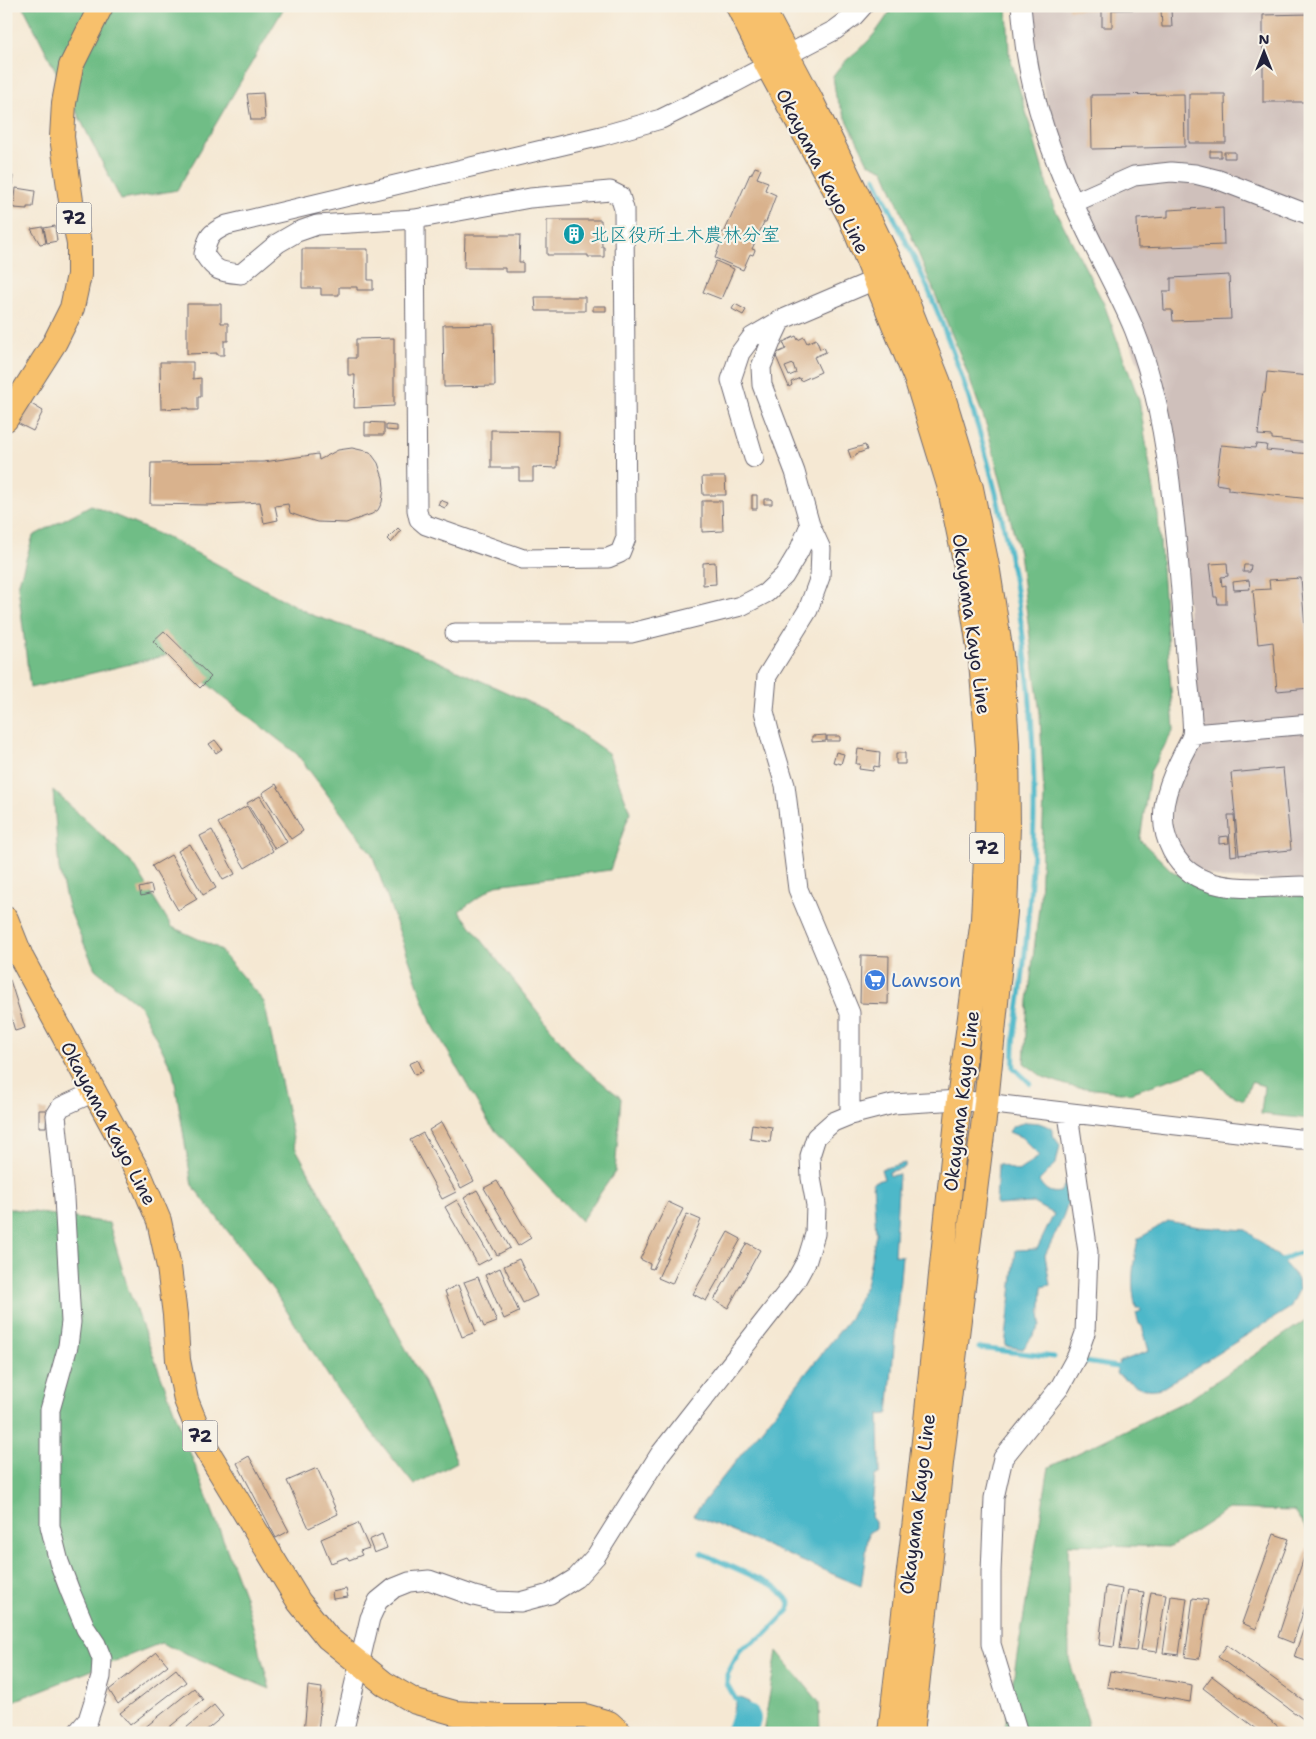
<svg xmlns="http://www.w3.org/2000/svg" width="1316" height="1739" viewBox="0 0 1316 1739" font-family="'Shantell Sans','Klee One',sans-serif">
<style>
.industrial{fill:#cfc0bb}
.forest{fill:#70bd86;stroke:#497060}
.water{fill:#4db8c9;stroke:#386d82}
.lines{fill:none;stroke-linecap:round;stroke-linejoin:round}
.stream{stroke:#4db8c9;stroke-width:5}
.river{stroke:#4db8c9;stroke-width:30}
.building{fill:#d9b28d;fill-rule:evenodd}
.minor-casing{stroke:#6c6770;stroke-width:21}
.major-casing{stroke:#6c6770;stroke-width:26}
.minor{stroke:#fff;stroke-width:19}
.major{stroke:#f7c06c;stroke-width:24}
.labels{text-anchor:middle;stroke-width:4.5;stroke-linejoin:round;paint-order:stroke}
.shield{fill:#f7f3e8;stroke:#62616f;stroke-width:1}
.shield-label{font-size:18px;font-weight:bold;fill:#22223b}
.street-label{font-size:19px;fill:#22223b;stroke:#f7f3e8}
.culture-label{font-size:19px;fill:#0d838f;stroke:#f7f3e8;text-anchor:start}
.shop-label{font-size:19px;fill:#366cbe;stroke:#f7f3e8;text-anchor:start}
</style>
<rect width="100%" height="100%" fill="#f7f3e8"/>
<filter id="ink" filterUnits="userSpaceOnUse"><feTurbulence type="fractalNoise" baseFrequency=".02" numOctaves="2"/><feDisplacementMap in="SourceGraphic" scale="10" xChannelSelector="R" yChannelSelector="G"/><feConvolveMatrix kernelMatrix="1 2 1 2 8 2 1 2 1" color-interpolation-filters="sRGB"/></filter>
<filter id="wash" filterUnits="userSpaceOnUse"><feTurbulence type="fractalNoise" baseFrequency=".0096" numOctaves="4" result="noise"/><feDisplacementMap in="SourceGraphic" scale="20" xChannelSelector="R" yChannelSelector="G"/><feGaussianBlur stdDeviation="1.12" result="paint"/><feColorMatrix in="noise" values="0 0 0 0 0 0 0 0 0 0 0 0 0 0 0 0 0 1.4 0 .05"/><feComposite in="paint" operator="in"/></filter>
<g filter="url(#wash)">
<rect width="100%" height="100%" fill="#f5e8d3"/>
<!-- industrial -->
<path class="industrial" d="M1029 6H1310V880L1222 879 1203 873 1188 861 1174 837 1171 820 1172 799 1197 744 1179 476 1063 156 1038 70Z"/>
<!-- forest -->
<path class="forest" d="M23 6H285L177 190 121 200Z
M894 6H1007L1009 53 1053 205 1104 304 1139 400 1158 515 1174 729 1150 772 1140 840 1172 871 1209 892 1303 896 1310 899V1119L1261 1114 1264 1086 1251 1082 1244 1100 1227 1093 1205 1068 1129 1093 1069 1086 1043 1077 1024 1063 1028 1001 1040 899 1044 796 1040 714 1019 553 987 427 964 364 884 170 868 163 836 97 833 76C842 61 858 52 870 39 879 29 886 17 894 6Z
M91 505 172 540 312 615 406 647 548 711 608 753 630 812 610 870 496 885 459 911 576 1061 621 1098 615 1172 581 1221 490 1125 431 1022 372 854 297 754 223 697 172 654 30 688 18 586 33 536Z
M53 790 134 865 172 927 218 948 264 1002 295 1147 423 1380 457 1462 414 1485 334 1385 274 1291 192 1185 173 1071 140 1006 95 969 68 907 59 869Z
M6 1208 109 1223 128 1289 245 1597 270 1689 161 1643 6 1704Z
M1310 1317V1534L1294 1511 1229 1509 1171 1547 1068 1544 1069 1659 1088 1721 1087 1733H1004L1049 1467 1190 1399Z
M777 1651 819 1702 820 1733H763Z"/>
<!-- water -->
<path class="water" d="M1027 1122 1039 1123 1052 1128V1134L1060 1145 1056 1164 1039 1181C1045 1190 1050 1194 1060 1192L1066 1183 1069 1199 1062 1220 1045 1255 1050 1285 1042 1287 1040 1326 1023 1349 1005 1346 1016 1250 1037 1249 1054 1214 1034 1203 996 1205 998 1164 1018 1171 1040 1156 1021 1137 1009 1132 1013 1126Z
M905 1163V1167L889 1172 890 1176 899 1174 894 1255 902 1256 888 1414 879 1415 880 1473 875 1476 871 1517 875 1522V1529L869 1532 861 1586 693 1515 850 1318 866 1285 876 1234 873 1182 884 1179 881 1169Z
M1168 1221 1199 1227 1246 1230 1279 1257 1298 1279 1299 1290 1290 1308 1164 1387C1143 1394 1134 1384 1116 1374L1119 1362 1149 1351 1142 1326 1139 1324 1136 1313 1141 1311 1140 1308H1136C1130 1285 1133 1263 1138 1239Z
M738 1697 749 1702 755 1729 731 1718Z"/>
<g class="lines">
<!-- stream -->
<path class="stream" d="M875 178C891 213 910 247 925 282 997 449 1036 633 1034 816 1033 871 1028 926 1022 981 1019 1010 1012 1039 1014 1068L1030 1083
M1278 1263C1288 1257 1298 1250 1310 1254
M979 1348 1054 1357
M1086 1362 1123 1368
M701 1553 775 1586 790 1602 789 1610 765 1635 741 1649 727 1675V1684L735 1698 741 1704"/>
<!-- river -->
<path class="river" d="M740 1733 746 1719"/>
</g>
<g id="blocks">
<!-- building -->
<path class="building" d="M1068 6H1215V9H1171L1172 27H1162L1161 9 1112 10V27H1102V10H1068Z
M1310 14V102H1263V15Z
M263 93 265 120H251L247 94Z
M1184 94 1185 147 1092 149 1091 95Z
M1189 94H1225L1226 143H1189Z
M1210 151H1221V157H1210Z
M1224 152H1235V158H1224Z
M755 167 761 169 757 178 768 182 765 190 776 195 766 222H764L752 249 755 250 753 255 750 254 743 270 715 258 720 245 713 241 718 230 724 233 750 174 751 175Z
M6 175 13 176 11 199 6 198Z
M16 188 35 191 33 207H27V209L14 208Z
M1223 207 1224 245 1138 248 1137 219 1168 217V210Z
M547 220H601L602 247H604V257H588V255H547Z
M55 226 57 241 47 243 44 228Z
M43 227 46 243 40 244 31 229Z
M465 235H520L519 262H523V272H505V268H464Z
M302 249H368V280H373V290H357V287H339V295H321V288H302Z
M716 261 734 269 721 299 703 292Z
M1229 275 1231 319 1173 321 1172 310H1164L1163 291H1171V278Z
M535 297H585V311H536Z
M187 304H221V323H228V341H224V355H217V353L187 354Z
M735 304 746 310 743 315 732 309Z
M593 306H606V311H593Z
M494 324 495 386 444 387 443 325Z
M796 336 798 340 804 337 807 343 816 339 820 349 824 347 826 352 814 357 821 372 801 381 800 378 791 382 792 385 789 387 775 354 786 349 783 342ZM793 364 796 373 789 376 785 367Z
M394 338V406L354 408 355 375H348V358H356V339Z
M160 362H193V379L201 378V397H198V410H189V408L161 409Z
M1267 372 1310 376V443L1272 439V436L1258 435 1262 397 1263 393H1265Z
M28 402 43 411 33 431 17 423Z
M365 422 384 423V435H365Z
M386 425 397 426V431L386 430Z
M491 430 558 431 557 468 533 467V481H519V468H491Z
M1256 444 1267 445 1266 450 1310 454V499L1228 490V486L1216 484 1221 445 1255 448Z
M865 445 867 450 856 454V456L851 458 848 450Z
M352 448 370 452 378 463 383 478 384 488 382 502 378 510 372 514 346 523 317 522 304 518 290 513 288 504 275 506 278 520 264 523 260 502 208 505 150 504 151 463 264 462 318 454 319 460 338 450Z
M702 477H725L726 495H703Z
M752 495H757V509H752Z
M764 499H772V504H764Z
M440 500 448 503 445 508 438 505Z
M702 501H722L723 531 702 532Z
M398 528 401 531 391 543 387 539Z
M715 562 716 584 703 585V563Z
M1227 563 1228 576 1221 577 1222 586 1226 585V604H1218L1217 597H1214L1210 564Z
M1244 565H1251L1250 572H1243Z
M1301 578 1310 688 1277 691 1273 642 1258 644 1253 590 1270 589 1269 580Z
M1249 580 1250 589 1234 590 1233 582Z
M164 631 211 677 200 688 153 641Z
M826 735V741L812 742V736Z
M827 736H840V741H827Z
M215 740 222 749 216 753 209 744Z
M858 749 880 752 879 767 874 766 873 771 859 769 860 764H856Z
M836 752 844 754 841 764 833 762Z
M896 753H905V764H896Z
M1283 768 1291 850 1239 855 1231 773Z
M276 784 303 831 291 839 262 793Z
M260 796 287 842 275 849 247 803Z
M247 806 273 851 245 868 218 823Z
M1228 815H1234L1237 855 1231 856Z
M212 830 235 874 223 880 200 836Z
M1228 836 1229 843 1219 844V837Z
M190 844 216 888 203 895 178 851Z
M171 855 197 899 178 910 152 866Z
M151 885 153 893 141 896 139 888Z
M861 955 889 956 888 1004 860 1003Z
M10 980 25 1028 15 1031 6 1000 9 998 6 981Z
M418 1060 423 1071 415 1075 409 1064Z
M39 1110H47L46 1127H39Z
M442 1122 474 1181 461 1188 429 1130Z
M752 1124 772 1127 770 1142 750 1139Z
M423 1133 456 1192 442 1199 410 1140Z
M497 1181 531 1238 518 1246 484 1188Z
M477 1190 510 1248 497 1255 464 1198Z
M457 1200 491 1258 478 1265 445 1207Z
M668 1202 683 1209 653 1269 649 1268 650 1264 640 1259Z
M687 1214 701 1220 672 1284 658 1278Z
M728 1232 741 1239 706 1301 693 1294Z
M747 1243 760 1250 728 1308 714 1300Z
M519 1259 537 1296 523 1303 504 1266Z
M500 1268 519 1312 504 1319 485 1275Z
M478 1277 497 1322 484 1327 464 1282Z
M458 1285 476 1332 462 1337 445 1291Z
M249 1456 289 1531 276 1538 237 1463Z
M317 1468 338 1514 309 1528 287 1481Z
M358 1523 369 1548 360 1551 362 1555 349 1560 347 1557 331 1563 321 1539Z
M382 1534 387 1548 374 1553 369 1540Z
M1274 1534 1289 1539 1256 1629 1242 1623Z
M1307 1548 1310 1549V1591L1293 1643 1278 1637Z
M1106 1586 1122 1589 1114 1647 1099 1645Z
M346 1589 348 1597 333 1599 332 1592Z
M1128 1590 1144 1592 1136 1651 1120 1649Z
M1151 1592 1166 1594 1157 1652 1141 1650Z
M1171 1596 1187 1598 1179 1655 1163 1653Z
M1193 1598 1208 1600 1199 1659 1185 1657Z
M1309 1613 1310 1660 1309 1662 1294 1657Z
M1227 1645 1310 1705V1724L1218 1657Z
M157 1652 168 1665 118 1704 109 1690Z
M176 1669 186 1682 130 1725 120 1713Z
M1110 1671 1192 1685 1190 1702 1107 1687Z
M1212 1676 1287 1733H1262L1203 1688Z
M308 1686 322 1688 318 1733H304Z
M194 1688 203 1700 162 1733H138Z
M214 1705 223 1716 203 1733H180Z"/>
</g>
</g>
<g filter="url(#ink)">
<use href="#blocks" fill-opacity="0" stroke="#6c6770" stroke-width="1"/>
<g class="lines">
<!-- minor casing -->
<g class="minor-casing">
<path id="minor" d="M1021 6C1023 23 1024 41 1027 57 1035 108 1053 158 1074 204 1092 246 1116 286 1134 329 1157 385 1167 449 1173 509 1180 565 1183 622 1188 678 1189 690 1194 725 1192 735 1190 742 1184 751 1181 758 1166 788 1155 819 1172 851 1196 898 1259 887 1302 886L1310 888
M610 191 620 196 624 209 626 538 620 553 608 558 523 559 426 525 419 519 417 510 415 219 530 198Z
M1073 203 1134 176 1171 172 1195 174 1219 180 1310 215
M415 219 317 225 297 232 278 243 241 274C220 272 216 272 204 254 208 236 210 233 227 225L601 136 661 119 734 83 835 30 854 16 863 6
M754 458 731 380 740 353 752 337 781 320
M455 633H631L741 606 766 593 784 576 799 551 810 525
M1193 734 1310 724
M850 1115V1013L798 889 785 785 771 739 764 711 767 676 808 610 820 577 821 549 810 525 795 472 762 385 761 367 773 337 781 320 877 279
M77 1733 88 1720 95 1698 101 1677 102 1659 96 1644 86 1629 70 1591 59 1562 50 1526V1410L68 1346 71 1322 64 1198 56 1115 61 1107 94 1092
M343 1733 370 1618 378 1601 394 1588 409 1582 429 1580 474 1596 495 1601 520 1602 550 1594 576 1578 596 1556 660 1454 795 1282 807 1260 815 1234 816 1205 811 1178 810 1156 816 1137 833 1122 850 1115 893 1104 959 1100 1298 1139H1310
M1018 1733 991 1644V1572L994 1498 1003 1458 1060 1387 1077 1356 1085 1333 1088 1252 1068 1114"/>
</g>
<!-- major casing -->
<g class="major-casing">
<path id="major" d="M738 6 767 65 850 217 917 381 949 485 968 576 981 661 988 749 987 838 983 919 959 1100 922 1460 890 1733
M761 6 810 98 895 272 939 383 971 488 988 571 1001 654 1007 743 1008 826 1005 912 986 1103 941 1463 912 1733
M6 419 55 342 72 308 79 275V244L71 201 62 137 64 103 71 66 101 6
M6 919 22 959 141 1178 159 1221 169 1267 175 1315 178 1360 186 1400 205 1447 299 1602 328 1638 385 1684 416 1702 455 1713 502 1716H585L609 1723 620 1733"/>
</g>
<!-- minor -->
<use href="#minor" class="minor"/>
<!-- major -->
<use href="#major" class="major"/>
</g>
</g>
<!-- icons -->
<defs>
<g id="building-disc" transform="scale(1.125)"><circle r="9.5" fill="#0f9aa8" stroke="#f7f3e8"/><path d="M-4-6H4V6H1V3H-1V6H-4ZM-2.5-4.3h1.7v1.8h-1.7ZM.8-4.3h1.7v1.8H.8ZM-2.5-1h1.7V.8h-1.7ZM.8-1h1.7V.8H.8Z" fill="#fff"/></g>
<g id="supermarket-disc" transform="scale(1.125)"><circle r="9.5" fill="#3f7fe0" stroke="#f7f3e8"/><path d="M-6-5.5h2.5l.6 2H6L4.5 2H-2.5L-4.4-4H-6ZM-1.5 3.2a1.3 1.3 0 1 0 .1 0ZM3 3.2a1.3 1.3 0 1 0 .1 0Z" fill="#fff"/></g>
</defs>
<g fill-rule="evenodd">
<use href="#building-disc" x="574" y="234"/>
<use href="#supermarket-disc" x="875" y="980"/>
</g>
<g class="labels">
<!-- shield labels -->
<g class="shield">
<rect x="56.5" y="202.5" width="35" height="31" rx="4"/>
<rect x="969.5" y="832.5" width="35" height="31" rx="4"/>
<rect x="182.5" y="1420.5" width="35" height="31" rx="4"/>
</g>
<g class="shield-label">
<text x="74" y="224">72</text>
<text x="987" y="854">72</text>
<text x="200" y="1442">72</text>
</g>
<!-- street labels -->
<g class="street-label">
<text transform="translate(823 171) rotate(63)" y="7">Okayama Kayo Line</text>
<text transform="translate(972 624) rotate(82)" y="7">Okayama Kayo Line</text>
<text transform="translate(961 1101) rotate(-83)" y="7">Okayama Kayo Line</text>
<text transform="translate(109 1123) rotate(62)" y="7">Okayama Kayo Line</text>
<text transform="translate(917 1504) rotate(-83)" y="7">Okayama Kayo Line</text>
</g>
<!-- culture labels -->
<g class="culture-label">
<text x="590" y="241">北区役所土木農林分室</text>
</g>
<!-- shop labels -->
<g class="shop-label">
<text x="891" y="987">Lawson</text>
</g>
</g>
<!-- margin -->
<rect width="1316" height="1739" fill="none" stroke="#f7f3e8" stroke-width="25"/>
<!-- north arrow -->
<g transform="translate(1264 52)" stroke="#f7f3e8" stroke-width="4" paint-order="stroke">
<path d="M0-4L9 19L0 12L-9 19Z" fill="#22223b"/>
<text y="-8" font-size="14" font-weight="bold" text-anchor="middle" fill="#22223b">N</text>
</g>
</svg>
